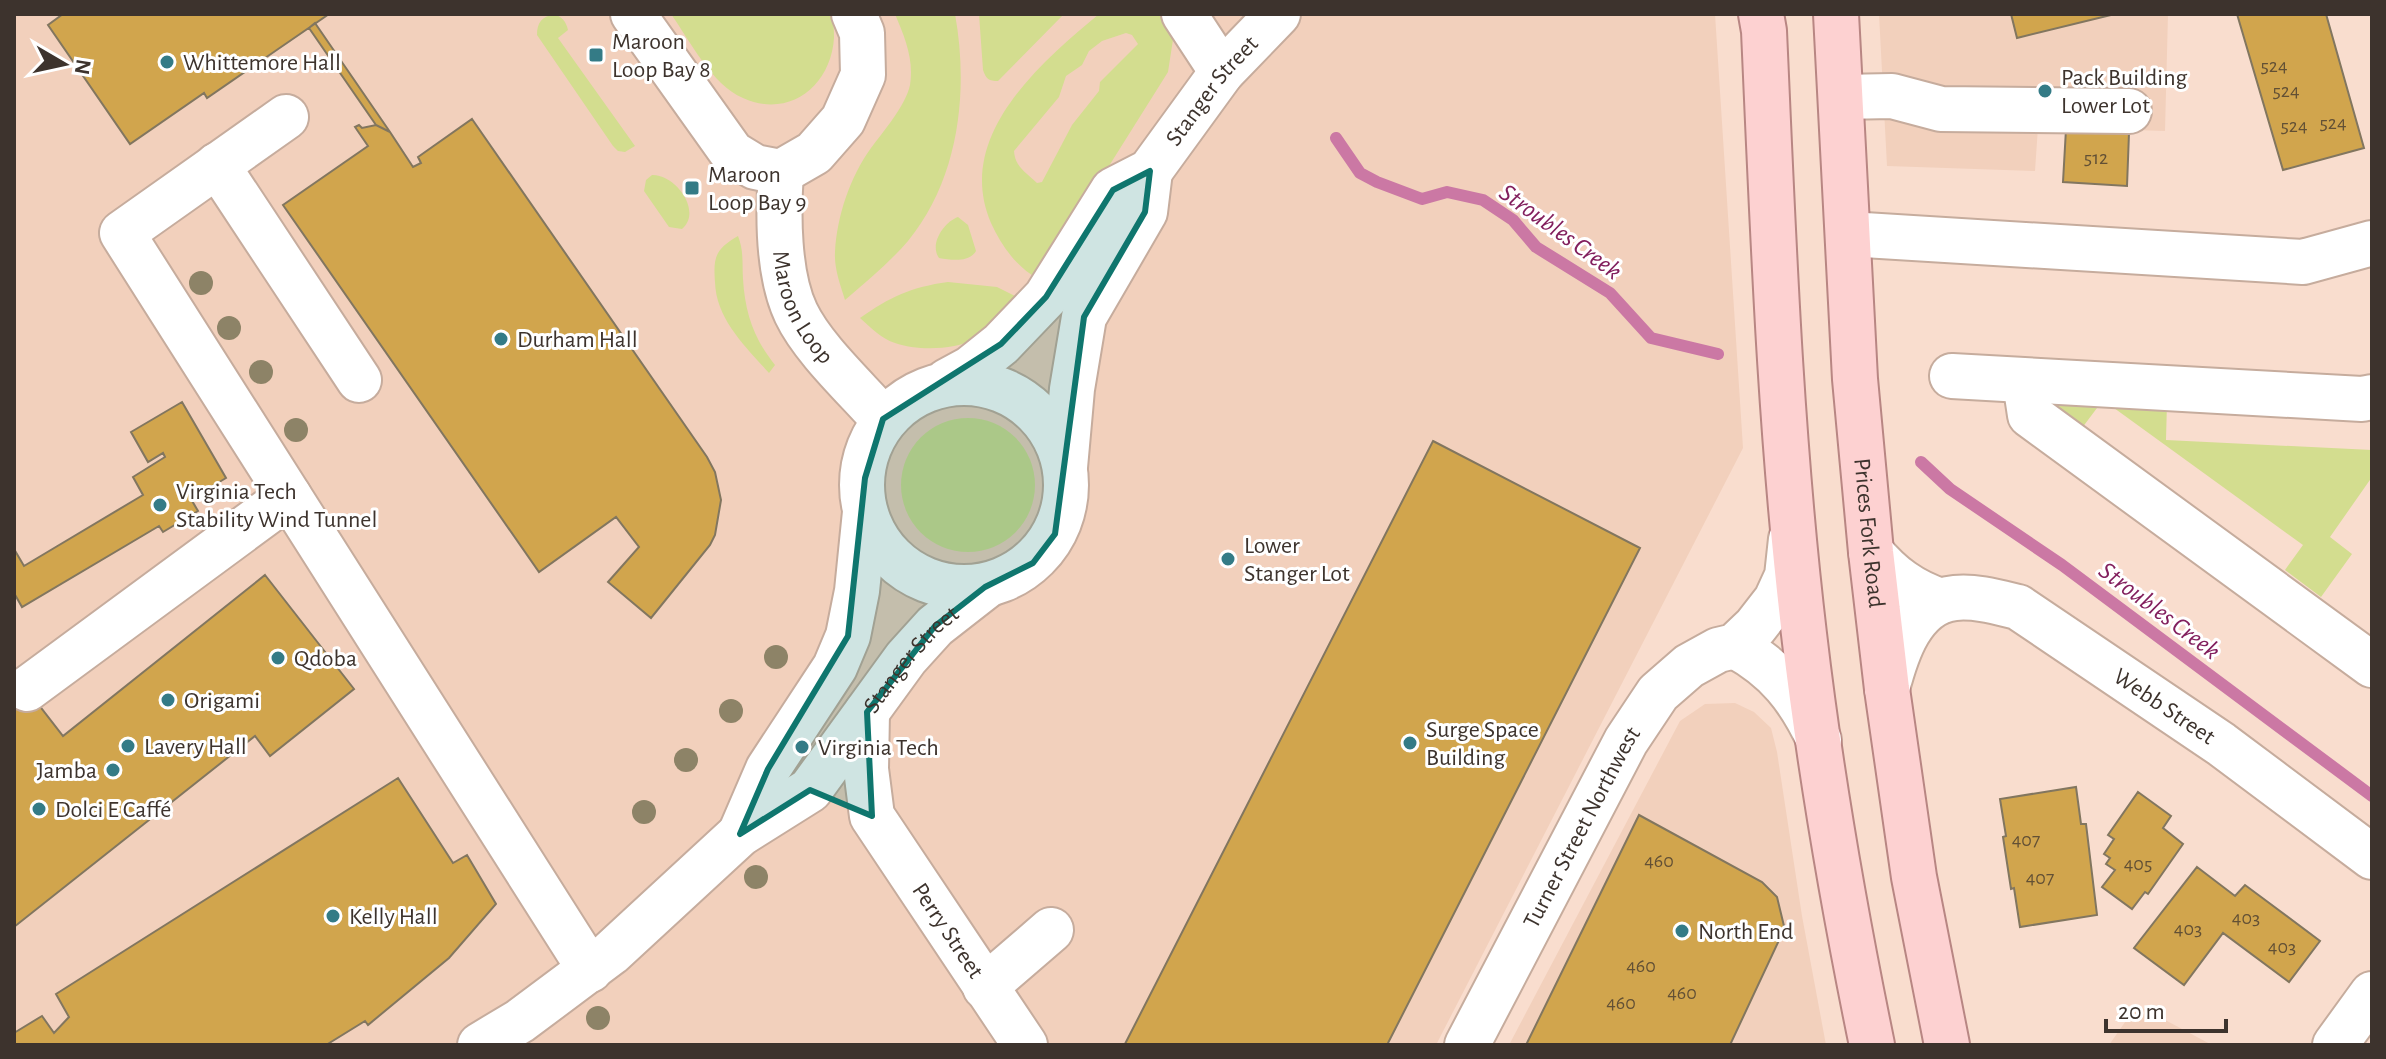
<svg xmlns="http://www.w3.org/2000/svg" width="2386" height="1059" viewBox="0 0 2386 1059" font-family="'Alegreya Sans',sans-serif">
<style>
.built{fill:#f2d0bc}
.green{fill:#d3dd8f;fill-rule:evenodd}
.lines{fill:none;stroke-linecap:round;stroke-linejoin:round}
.stream{stroke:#cb78a4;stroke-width:12}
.building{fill:#d1a54d;stroke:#82765f;stroke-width:2}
.minor-casing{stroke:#c6ac9d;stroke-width:48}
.major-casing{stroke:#b88683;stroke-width:48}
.minor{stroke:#fff;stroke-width:44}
.major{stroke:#fdd1d1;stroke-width:44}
.tree{fill:#8d8367}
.marked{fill:#0f766e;fill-opacity:0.2;stroke:#0f766e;stroke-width:6;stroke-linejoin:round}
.poi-dot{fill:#347b86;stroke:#fff;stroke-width:3}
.labels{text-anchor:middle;stroke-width:6;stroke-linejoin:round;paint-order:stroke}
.number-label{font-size:20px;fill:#625035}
.poi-label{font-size:24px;fill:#3d332d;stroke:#fff;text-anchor:start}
.street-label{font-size:24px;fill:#3d332d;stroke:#fff}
.water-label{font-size:26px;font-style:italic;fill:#821f5d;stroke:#fff}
</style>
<rect width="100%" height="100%" fill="#f9ddce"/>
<!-- built -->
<path class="built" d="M14 14H1715L1743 448 1436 1045H14Z
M1879 14H2168L2165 131 2038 127 2035 171 1887 166Z
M1735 703 1754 712 1771 728 1777 752 1802 916 1826 1045H1509L1680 721 1705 704Z
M2137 1005 2212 1045H2109Z"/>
<!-- green -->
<path class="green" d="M554 14C562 17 566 21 568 30L558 38 635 146 625 152 618 151 613 146 537 35C537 22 542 17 554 14Z
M671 14H830C834 22 834 29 834 38 831 86 789 119 743 98 712 85 690 41 671 14Z
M895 14H955C969 91 959 179 908 241 889 263 867 281 845 300 840 284 834 268 835 252 837 216 850 177 871 148 883 132 906 105 910 85 914 59 905 38 895 14Z
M979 14H1064L998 81C989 81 986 79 983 70Z
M1099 14H1171L1174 33 1168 72 1038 279C1016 266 1002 247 991 223 954 137 1039 64 1099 14ZM1126 33 1132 35 1138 44 1100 82 1099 91 1072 125 1042 182 1037 183C1026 172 1015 167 1014 151L1059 97 1066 76 1082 65 1089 51 1102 41Z
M652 175C675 174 703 211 682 229L669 227 644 191 646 180Z
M958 217 968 225 976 251C969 263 951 260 939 258 929 244 944 222 958 217Z
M738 236C744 251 742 264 743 279 745 313 754 339 775 365L769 373C745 346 716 319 715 282 713 256 716 249 738 236Z
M948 282 997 287 1023 300C1011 310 989 333 975 339 954 350 918 351 895 343 882 339 871 328 860 318 890 297 911 287 948 282Z
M2066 395 2167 402 2166 440 2372 450V477L2330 537 2352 554 2321 597 2285 570 2303 545 2103 400 2082 428 2055 408Z
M901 485a67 67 0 1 1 134 0a67 67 0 1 1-134 0Z"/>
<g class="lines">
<!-- stream -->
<path class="stream" d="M1336 138 1360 173 1377 182 1422 199 1447 192 1483 200 1513 220 1536 247 1610 293 1651 338 1718 354
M1921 462 1950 489 2062 565 2372 796"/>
</g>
<!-- building -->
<path class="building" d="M63 14H329L207 98 204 93 130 144 48 25Z
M2011 14H2115L2017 38Z
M2237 14H2326L2364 148 2283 170Z
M315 23 390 132 376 125 309 28Z
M472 119 707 457 715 472 721 500 715 535 710 545 651 618 608 582 639 547 616 517 539 572 283 205 368 146 355 127 359 125 362 128 376 125 390 132 413 167 421 163 418 157Z
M2066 129 2129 133 2127 186 2063 182Z
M182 402 226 478 191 499 198 511 163 532 159 526 22 607 14 593V549L24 566 143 495 133 477 165 457 163 453 148 462 131 432Z
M1433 441 1640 548 1387 1045H1128L1125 1044Z
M265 575 354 689 270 756 255 736 14 927V673L63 736Z
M398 778 453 863 467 855 496 904 449 958 368 1025 365 1021 326 1045H14V1033L42 1016 54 1033 69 1017 56 994Z
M2076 787 2081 824H2086L2097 915 2020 927 2014 888 2011 889 2003 837 2006 836 2000 799Z
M2138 792 2171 816 2163 828 2183 844 2148 894 2145 892 2132 909 2102 887 2115 870 2106 864 2110 858 2104 854 2114 839 2108 835Z
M1639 815 1762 882 1777 897 1784 926 1781 936 1730 1045H1526Z
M2197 867 2235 896 2245 885 2320 941 2289 982 2223 933 2184 985 2134 948Z"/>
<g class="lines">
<!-- minor casing -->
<g class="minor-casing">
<g id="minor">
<path d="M633 14 732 153 755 167 781 172 814 153 843 120 863 75 862 33 854 14"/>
<path d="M1184 14 1222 72"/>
<path d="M1841 97 1892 96 1941 109 2129 111"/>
<path d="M286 117 122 233 590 970"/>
<path d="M217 165 359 380"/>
<path id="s1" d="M781 172C778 214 778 275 796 313 813 349 857 389 883 419"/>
<path d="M1848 234 2303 262 2372 243"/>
<path d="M1952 376 2362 399 2372 397"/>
<path id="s2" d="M947 381 971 368 1001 344 1046 297 1113 190 1150 171 1222 72 1278 14"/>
<path d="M2029 381 2027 395 2030 415 2372 665"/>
<circle cx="964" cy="485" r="102"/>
<path d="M1065 467 1072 389 1084 317 1145 212 1150 171"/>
<path d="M1871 552C1891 576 1911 591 1941 601"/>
<path d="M1735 646C1777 669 1799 697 1819 740"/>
<path d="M27 689 289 496"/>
<path id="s3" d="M1887 689C1896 654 1912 602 1955 598 1976 596 1997 602 2018 607L2221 744 2372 857"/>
<path id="s4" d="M867 712 866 769 872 816 1025 1045"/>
<path d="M740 834 768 769 835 667 848 636 857 591 865 512"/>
<path d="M985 987 1051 930"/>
<path id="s5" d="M480 1045 520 1021 611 953 740 834 810 790 906 658 935 626 985 587"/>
<path id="s6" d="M1467 1045 1626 741 1658 693 1689 666 1718 650 1735 646 1755 627 1776 600 1787 576 1791 539"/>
<path d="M2335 1045 2372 994"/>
</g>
</g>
<!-- major casing -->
<g class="major-casing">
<g id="major">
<path d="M1761 14 1764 31C1773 232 1780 433 1804 634 1820 771 1844 909 1872 1045"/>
<path id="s7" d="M1836 14 1855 379 1871 552 1887 689 1914 877 1947 1045"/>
</g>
</g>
<!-- minor -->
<use href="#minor" class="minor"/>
<!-- major -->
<use href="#major" class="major"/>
</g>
<!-- trees -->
<g class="tree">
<circle cx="201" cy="283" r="12"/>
<circle cx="229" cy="328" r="12"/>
<circle cx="261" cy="372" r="12"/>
<circle cx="296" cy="430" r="12"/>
<circle cx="776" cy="657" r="12"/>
<circle cx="731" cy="711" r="12"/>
<circle cx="686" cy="760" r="12"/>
<circle cx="644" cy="812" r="12"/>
<circle cx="756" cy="877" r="12"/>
<circle cx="598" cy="1018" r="12"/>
</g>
<!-- marked area -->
<path class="marked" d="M1150 171 1145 212 1084 317 1055 534 1033 563 985 587 935 626 867 712 872 816 810 790 740 834 768 769 848 636 865 478 883 419 1001 344 1046 297 1113 190Z"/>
<!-- markers -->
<g class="poi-dot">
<rect x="588" y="47" width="16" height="16" rx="4"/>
<circle cx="167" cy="62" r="8"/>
<circle cx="2045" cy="91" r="8"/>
<rect x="684" y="180" width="16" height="16" rx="4"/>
<circle cx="501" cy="339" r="8"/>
<circle cx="160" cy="505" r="8"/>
<circle cx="1228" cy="559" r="8"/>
<circle cx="278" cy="658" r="8"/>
<circle cx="168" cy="700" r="8"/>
<circle cx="1410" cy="743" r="8"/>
<circle cx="128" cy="746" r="8"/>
<circle cx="802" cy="747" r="8"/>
<circle cx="113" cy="770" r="8"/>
<circle cx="39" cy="809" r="8"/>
<circle cx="333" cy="916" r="8"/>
<circle cx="1682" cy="931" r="8"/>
</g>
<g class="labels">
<!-- number labels -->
<g class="number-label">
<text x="2274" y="72">524</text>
<text x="2286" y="97">524</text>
<text x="2333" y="129">524</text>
<text x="2294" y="132">524</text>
<text x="2096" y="164">512</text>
<text x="2026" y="846">407</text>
<text x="1659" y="867">460</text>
<text x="2138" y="870">405</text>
<text x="2040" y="884">407</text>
<text x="2246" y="924">403</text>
<text x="2188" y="935">403</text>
<text x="2282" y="953">403</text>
<text x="1641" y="972">460</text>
<text x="1682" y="999">460</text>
<text x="1621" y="1009">460</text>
</g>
<!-- poi labels -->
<g class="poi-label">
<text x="612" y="49">Maroon<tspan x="612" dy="28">Loop Bay 8</tspan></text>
<text x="183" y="70">Whittemore Hall</text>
<text x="2061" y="85">Pack Building<tspan x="2061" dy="28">Lower Lot</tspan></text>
<text x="708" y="182">Maroon<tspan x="708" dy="28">Loop Bay 9</tspan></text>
<text x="517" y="347">Durham Hall</text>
<text x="176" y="499">Virginia Tech<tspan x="176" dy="28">Stability Wind Tunnel</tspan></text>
<text x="1244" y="553">Lower<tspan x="1244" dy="28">Stanger Lot</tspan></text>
<text x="294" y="666">Qdoba</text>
<text x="184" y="708">Origami</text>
<text x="1426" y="737">Surge Space<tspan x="1426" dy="28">Building</tspan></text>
<text x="144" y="754">Lavery Hall</text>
<text x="818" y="755">Virginia Tech</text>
<text x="97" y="778" text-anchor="end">Jamba</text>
<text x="55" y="817">Dolci E Caffé</text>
<text x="349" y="924">Kelly Hall</text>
<text x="1698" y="939">North End</text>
</g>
<!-- street labels -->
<g class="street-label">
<text dy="8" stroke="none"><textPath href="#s2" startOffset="400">Stanger Street</textPath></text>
<text dy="8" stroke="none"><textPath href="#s1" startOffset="140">Maroon Loop</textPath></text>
<text dy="8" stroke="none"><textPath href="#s7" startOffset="520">Prices Fork Road</textPath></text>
<text dy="8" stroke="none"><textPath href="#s5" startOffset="584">Stanger Street</textPath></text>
<text dy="8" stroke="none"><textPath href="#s3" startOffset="362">Webb Street</textPath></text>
<text dy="8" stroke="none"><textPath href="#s6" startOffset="246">Turner Street Northwest</textPath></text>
<text dy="8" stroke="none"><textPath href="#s4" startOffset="242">Perry Street</textPath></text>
</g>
<!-- water labels -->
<g class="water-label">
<text transform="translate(1561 231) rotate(36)" y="9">Stroubles Creek</text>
<text transform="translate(2160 610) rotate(37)" y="9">Stroubles Creek</text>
</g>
</g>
<!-- border -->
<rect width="2386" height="1059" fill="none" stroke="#3d332d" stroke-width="32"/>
<!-- north arrow -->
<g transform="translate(64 64) rotate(99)" stroke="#ffffff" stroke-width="6" paint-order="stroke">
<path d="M0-6L14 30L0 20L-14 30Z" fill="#3d332d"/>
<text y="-12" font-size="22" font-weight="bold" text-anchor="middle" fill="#3d332d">N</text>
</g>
<!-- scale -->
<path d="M2106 1019v12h120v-12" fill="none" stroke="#3d332d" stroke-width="4"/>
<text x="2118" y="1019" font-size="24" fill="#3d332d" stroke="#ffffff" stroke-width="6" paint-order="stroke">20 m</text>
</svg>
